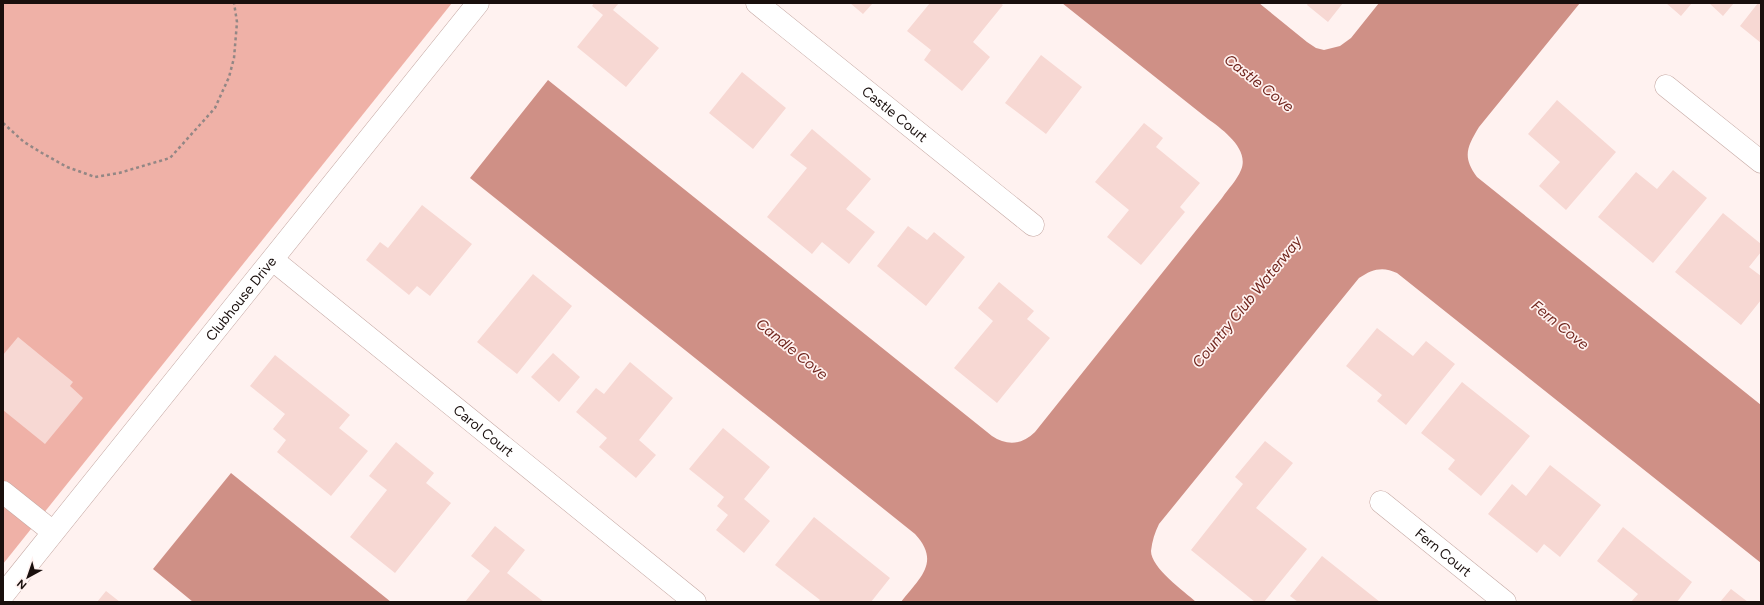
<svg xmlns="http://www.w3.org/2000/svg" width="1764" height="605" viewBox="0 0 1764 605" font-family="Figtree,sans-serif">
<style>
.green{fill:#efb1a7}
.water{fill:#cf9086}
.building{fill:#f7d8d3}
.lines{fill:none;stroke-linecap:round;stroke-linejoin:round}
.minor-casing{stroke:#c5a8a3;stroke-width:23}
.path{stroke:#938785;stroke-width:2.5;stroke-dasharray:3 3;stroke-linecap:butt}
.minor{stroke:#fff;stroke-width:22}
.labels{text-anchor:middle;stroke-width:3.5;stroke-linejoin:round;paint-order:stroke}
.street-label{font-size:14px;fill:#190f0d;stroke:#fff2f0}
.water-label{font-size:15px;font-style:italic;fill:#71261e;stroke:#fff2f0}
</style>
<rect width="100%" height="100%" fill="#fff2f0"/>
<!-- green -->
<path class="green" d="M3 3H452L3 564Z"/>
<!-- water -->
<path class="water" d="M1062 3H1259L1307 42 1316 48 1324 50 1340 46 1351 38 1379 3H1580L1479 127C1467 147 1462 157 1477 177L1761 405V563L1397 273C1383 266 1372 269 1359 278L1159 524C1155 532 1152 541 1151 551 1151 568 1184 591 1196 602H901C920 578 941 562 915 534L470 178 548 80 992 436C1007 446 1022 445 1035 432L1222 198C1228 189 1237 180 1241 170 1250 149 1222 129 1208 119Z
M231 473 391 602H193L153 569Z"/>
<!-- building -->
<path class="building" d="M594 3H619L613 10 659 48 626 87 577 47 603 15 592 6Z
M850 3H873L863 14Z
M930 3H1000L1003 5 973 42 990 57 962 91 924 60 931 50 907 31Z
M1308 3H1343L1328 22 1307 5Z
M1666 3H1692L1681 16Z
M1709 3H1734L1723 16Z
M1758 3H1761V43L1740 26Z
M1041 55 1082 87 1046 134 1005 103Z
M742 72 786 108 753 149 709 113Z
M1557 100 1616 152 1566 210 1539 186 1560 162 1528 134Z
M1144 123 1163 138 1156 147 1200 183 1180 207 1185 212 1141 265 1107 237 1129 210 1095 182Z
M812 129 871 179 846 209 875 232 849 264 822 242 812 254 767 217 807 168 790 155Z
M1673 170 1707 198 1653 263 1598 217 1636 172 1657 189Z
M422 205 472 244 430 296 417 286 409 295 366 260 380 242 388 248Z
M1723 213 1761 244V252L1749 267 1761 276V300L1741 325 1675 272Z
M908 226 927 240 934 232 965 257 926 306 877 266Z
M533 274 572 306 517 374 477 342Z
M999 282 1034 311 1027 319 1050 338 997 403 954 368 993 321 978 308Z
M1377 328 1413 356 1426 341 1455 364 1406 425 1377 401 1382 395 1346 366Z
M18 337 73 382 70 386 83 398 45 444 3 410V355Z
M553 353 580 377 559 402 531 377Z
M275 355 350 415 339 428 368 451 331 496 277 452 286 440 273 429 285 414 250 386Z
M630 362 673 398 639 440 656 455 636 478 599 447 607 438 576 412 596 388 604 394Z
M1462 382 1530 436 1481 496 1448 469 1455 460 1421 433Z
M723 428 770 467 744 499 770 521 744 553 716 530 728 515 717 506 724 497 689 469Z
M1265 441 1293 463 1256 508 1307 549 1264 602H1255L1191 550 1243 484 1235 477Z
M396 442 434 473 426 483 451 503 395 573 350 537 387 490 369 476Z
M1550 465 1601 505 1560 557 1544 544 1537 553 1488 514 1512 484 1526 496Z
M814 517 890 578 871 602H818L820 600 775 565Z
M495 526 525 550 507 573 544 602H465L490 571 471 556Z
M1623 527 1692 582 1677 602H1631L1638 594 1597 561Z
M1322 556 1380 602H1298L1290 596Z
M1731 589 1748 602H1720Z
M106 591 120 602H97Z"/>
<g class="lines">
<!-- minor casing -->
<g class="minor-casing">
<g id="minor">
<path id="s1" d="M757 3 1033 225"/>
<path d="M1666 86 1761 162"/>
<path id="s2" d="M273 260 695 602"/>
<path d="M3 492 53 532"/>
<path id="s3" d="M1381 502 1505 602"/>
<path id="s4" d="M3 595 478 3"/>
</g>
</g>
<!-- path -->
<path class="path" d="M3 123 24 142 42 153 67 167 95 177 119 173 170 158 215 108 229 77 234 58 237 22 234 3"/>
<!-- minor -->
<use href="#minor" class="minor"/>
</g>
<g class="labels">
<!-- street labels -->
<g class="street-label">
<text dy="5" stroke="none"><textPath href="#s1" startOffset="177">Castle Court</textPath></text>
<text dy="5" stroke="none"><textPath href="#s4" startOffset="380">Clubhouse Drive</textPath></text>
<text dy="5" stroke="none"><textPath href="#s2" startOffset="271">Carol Court</textPath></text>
<text dy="5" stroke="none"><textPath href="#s3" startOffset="80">Fern Court</textPath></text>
</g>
<!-- water labels -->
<g class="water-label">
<text transform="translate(1259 83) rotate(38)" y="5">Castle Cove</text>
<text transform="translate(1247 302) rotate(-51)" y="5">Country Club Waterway</text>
<text transform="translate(1560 325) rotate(39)" y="5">Fern Cove</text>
<text transform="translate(792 349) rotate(39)" y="5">Candle Cove</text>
</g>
</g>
<!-- border -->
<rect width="1764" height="605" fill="none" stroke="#190f0d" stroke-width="8"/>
<!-- north arrow -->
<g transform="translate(28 577) rotate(220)" stroke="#fff2f0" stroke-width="3" paint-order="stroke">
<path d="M0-3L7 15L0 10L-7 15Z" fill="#190f0d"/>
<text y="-6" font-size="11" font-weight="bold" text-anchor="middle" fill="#190f0d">N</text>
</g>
</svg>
